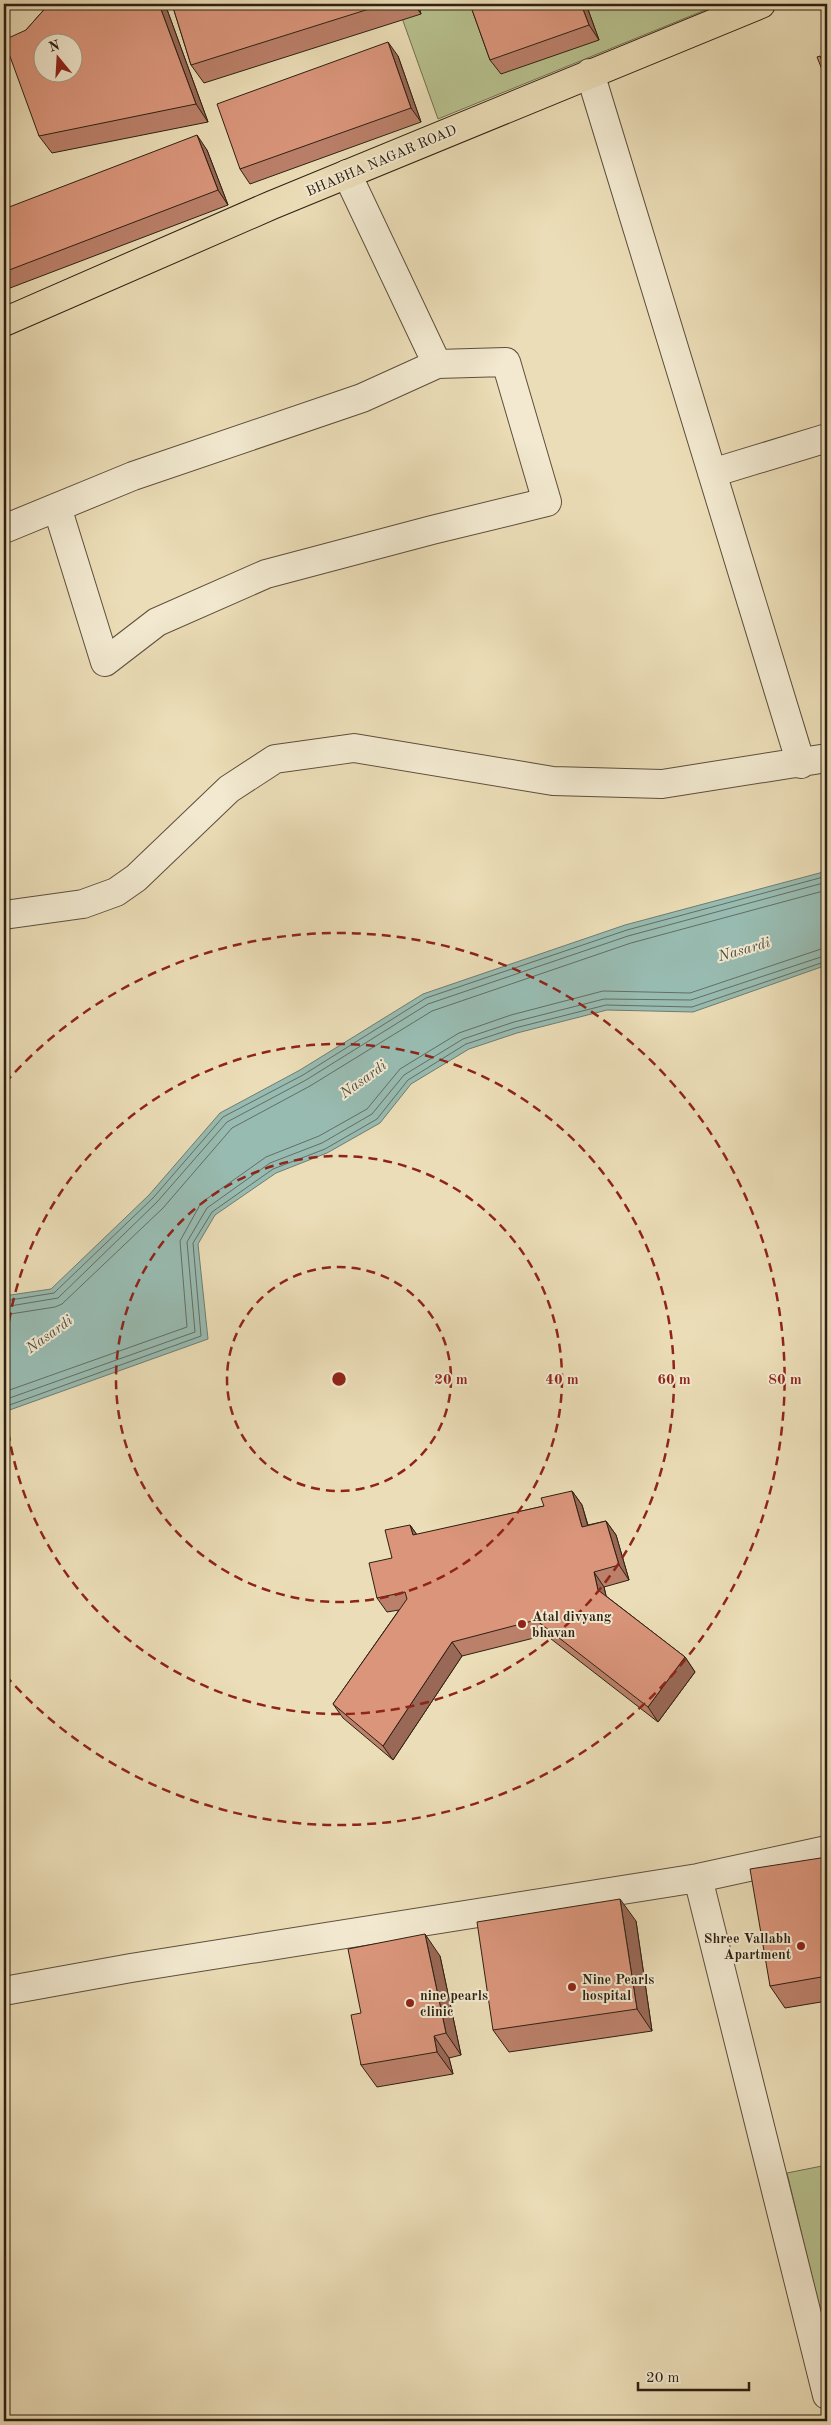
<svg xmlns="http://www.w3.org/2000/svg" width="831" height="2425" viewBox="0 0 831 2425" font-family="'Old Standard TT',serif">
<style>
.green{fill:#b7c18e;stroke:#727050}
.water{fill:#98bbb1;stroke:#6e7d71}
.lines{fill:none;stroke-linecap:round;stroke-linejoin:round}
.shore{stroke:#636e62;stroke-width:1}
.minor-casing{stroke:#5d4f3b;stroke-width:30}
.major-casing{stroke:#2e2012;stroke-width:30}
.minor{stroke:#f2e9d0;stroke-width:28}
.major{stroke:#ebddb7;stroke-width:28}
.wall{fill:#bb806a;stroke:#2e2012}
.shaded-wall{fill:#996856;stroke:#2e2012}
.building{fill:#da957b;stroke:#2e2012;fill-rule:evenodd}
.ring{fill:none;stroke:#8f2418;stroke-width:2.5;stroke-dasharray:9 6}
.poi-dot{fill:#8f2418;stroke:#f2e9d0;stroke-width:2}
.labels{text-anchor:middle;stroke-width:4;stroke-linejoin:round;paint-order:stroke}
.street-label{font-size:14px;fill:#2e2012;stroke:#f2e9d0}
.poi-label{font-size:14px;font-weight:bold;fill:#2e2012;stroke:#f2e9d0;text-anchor:start}
.water-label{font-size:15px;font-style:italic;fill:#4e4e42;stroke:#f2e9d0}
.centre{fill:#8f2418;stroke:#f2e9d0;stroke-width:2.5}
.ring-label{font-size:15px;text-anchor:middle;font-weight:bold;fill:#8f2418;stroke:#f2e9d0;stroke-width:4;stroke-linejoin:round;paint-order:stroke}
</style>
<rect width="100%" height="100%" fill="#ebddb7"/>
<filter id="stains"><feTurbulence type="fractalNoise" baseFrequency=".004" numOctaves="4"/><feColorMatrix values="0 0 0 0 .2 0 0 0 0 .09 0 0 0 0 .02 0 0 0 .5 -.17"/></filter>
<radialGradient id="worn" r=".72"><stop offset=".6" stop-color="#630" stop-opacity="0"/><stop offset="1" stop-color="#630" stop-opacity=".3"/></radialGradient>
<!-- green -->
<path class="green" d="M397 4H720L438 119Z
M827 2165V2339L787 2173Z"/>
<!-- water -->
<path class="water" d="M827 871V965L693 1012 607 1010 517 1033 469 1049 411 1084 380 1123 327 1153 276 1173 215 1215 198 1244 208 1339 4 1412V1296L51 1289 149 1195 220 1113 300 1070 423 994 625 925Z"/>
<g class="lines">
<!-- shore -->
<path class="shore" d="M4 1301 54 1293 153 1198 223 1117 303 1075 426 998 627 930 827 876
M4 1307 58 1298 157 1202 227 1122 306 1080 428 1004 628 936 827 882
M4 1315 55 1307 62 1304 163 1208 232 1128 310 1086 432 1011 631 943 827 890
M4 1392 187 1327 180 1241 201 1203 266 1157 319 1136 367 1109 400 1069 459 1033 511 1015 603 991 690 993 827 947
M4 1400 195 1332 187 1242 207 1208 270 1163 322 1143 372 1114 404 1075 463 1039 514 1022 604 999 691 1000 827 955
M4 1407 201 1336 193 1243 212 1212 273 1169 325 1149 377 1119 408 1080 466 1044 515 1028 606 1005 692 1007 827 961"/>
<!-- minor casing -->
<g class="minor-casing">
<path id="minor" d="M590 73 801 764
M712 473 827 438
M57 507 105 662 157 622 266 574 432 530 547 502 506 362 437 364
M4 529 133 476 362 398 437 364 347 174
M4 915 83 904 116 892 136 878 229 789 275 759 354 748 553 781 662 784 827 758
M698 1878 827 2395
M4 1991 131 1968 698 1878 827 1850"/>
</g>
<!-- major casing -->
<g class="major-casing">
<path id="major" d="M4 322 272 205 761 4"/>
</g>
<!-- minor -->
<use href="#minor" class="minor"/>
<!-- major -->
<use href="#major" class="major"/>
</g>
<!-- wall -->
<path class="wall" d="M49 4H165L208 122 52 153 39 136 26 30Z
M172 4H418L421 14 204 83 191 65Z
M470 4H586L599 40 501 74 490 60Z
M398 56 421 122 250 184 240 169Z
M207 150 228 205 10 288 4 279V209Z
M572 1491 582 1505 588 1525 606 1521 616 1535 629 1580 604 1587 606 1596 685 1657 695 1672 658 1722 546 1635 462 1656 393 1760 343 1718 333 1704 399 1610 387 1612 377 1598 392 1558 410 1525 417 1535 544 1506Z
M827 1857V2001L785 2008 770 1986Z
M636 1921 652 2031 509 2052 493 2030Z
M440 1956 461 2055 449 2058 453 2074 377 2087 361 2065V2013Z"/>
<!-- shaded-wall -->
<path class="shaded-wall" d="M159 4H165L208 122 196 104Z
M414 4H418L421 14Z
M581 4H586L599 40 589 25Z
M388 42 398 56 421 122 411 108Z
M820 56 827 67V73Z
M197 135 207 150 228 205 218 190Z
M572 1491 582 1505 592 1541 582 1527Z
M606 1521 616 1535 629 1580 619 1565Z
M410 1525 420 1539 413 1535Z
M594 1572 604 1587 608 1604 598 1590Z
M452 1642 462 1656 393 1760 383 1746Z
M685 1657 695 1672 658 1722 648 1707Z
M620 1899 636 1921 652 2031 637 2009Z
M425 1934 440 1956 461 2055 446 2033Z
M434 2036 449 2058 453 2074 437 2052Z"/>
<!-- building -->
<path class="building" d="M49 4H159L196 104 39 136 4 40 26 30ZM42 42H72V72H42Z
M172 4H385L191 65Z
M470 4H581L589 25 490 60Z
M388 42 411 108 240 169 217 104Z
M820 56 827 72V82L817 57Z
M197 135 218 190 4 272V209Z
M572 1491 582 1527 606 1521 619 1565 594 1572 598 1590 685 1657 648 1707 536 1620 452 1642 383 1746 333 1704 407 1599 405 1592 377 1598 369 1563 392 1558 385 1530 410 1525 413 1535 544 1506 541 1498Z
M827 1857V1976L770 1986 750 1869Z
M620 1899 637 2009 493 2030 477 1922Z
M425 1934 446 2033 434 2036 437 2052 361 2065 351 2015 361 2013 348 1949Z"/>
<!-- distance rings -->
<g class="ring">
<circle cx="339" cy="1379" r="112"/>
<circle cx="339" cy="1379" r="223"/>
<circle cx="339" cy="1379" r="335"/>
<path d="M5 1083A446 446 0 1 1 5 1675"/>
</g>
<!-- markers -->
<g class="poi-dot">
<circle cx="522" cy="1624" r="5"/>
<circle cx="801" cy="1946" r="5"/>
<circle cx="572" cy="1987" r="5"/>
<circle cx="410" cy="2003" r="5"/>
</g>
<g class="labels">
<!-- street labels -->
<g class="street-label">
<text transform="translate(381 160) rotate(-23)" y="5">BHABHA NAGAR ROAD</text>
</g>
<!-- poi labels -->
<g class="poi-label">
<text x="532" y="1621">Atal divyang<tspan x="532" dy="16">bhavan</tspan></text>
<text x="791" y="1943" text-anchor="end">Shree Vallabh<tspan x="791" dy="16">Apartment</tspan></text>
<text x="582" y="1984">Nine Pearls<tspan x="582" dy="16">hospital</tspan></text>
<text x="420" y="2000">nine pearls<tspan x="420" dy="16">clinic</tspan></text>
</g>
<!-- water labels -->
<g class="water-label">
<text transform="translate(744 949) rotate(-16)" y="5">Nasardi</text>
<text transform="translate(363 1079) rotate(-36)" y="5">Nasardi</text>
<text transform="translate(49 1334) rotate(-36)" y="5">Nasardi</text>
</g>
</g>
<circle cx="339" cy="1379" r="8" class="centre"/>
<g class="ring-label">
<text x="451" y="1384">20 m</text>
<text x="562" y="1384">40 m</text>
<text x="674" y="1384">60 m</text>
<text x="785" y="1384">80 m</text>
</g>
<!-- margin -->
<rect width="831" height="2425" fill="none" stroke="#ebddb7" stroke-width="20"/>
<rect x="5" y="5" width="821" height="2415" fill="none" stroke="#2e2012" stroke-width="2.5"/>
<rect x="10" y="10" width="811" height="2405" fill="none" stroke="#2e2012"/>
<!-- north arrow -->
<g transform="translate(58 58) rotate(342)"><circle r="24" fill="#f2e9d0" stroke="#a49984"/>
<path d="M0-4L9 19L0 12L-9 19Z" fill="#8f2418"/>
<text y="-8" font-size="14" font-weight="bold" text-anchor="middle" fill="#2e2012">N</text>
</g>
<!-- scale -->
<path d="M638 2382v8h111v-8" fill="none" stroke="#2e2012" stroke-width="2.5"/>
<text x="646" y="2382" font-size="15" fill="#2e2012" stroke="#f2e9d0" stroke-width="4" paint-order="stroke">20 m</text>
<rect width="100%" height="100%" filter="url(#stains)"/>
<rect width="100%" height="100%" fill="url(#worn)"/>
</svg>
